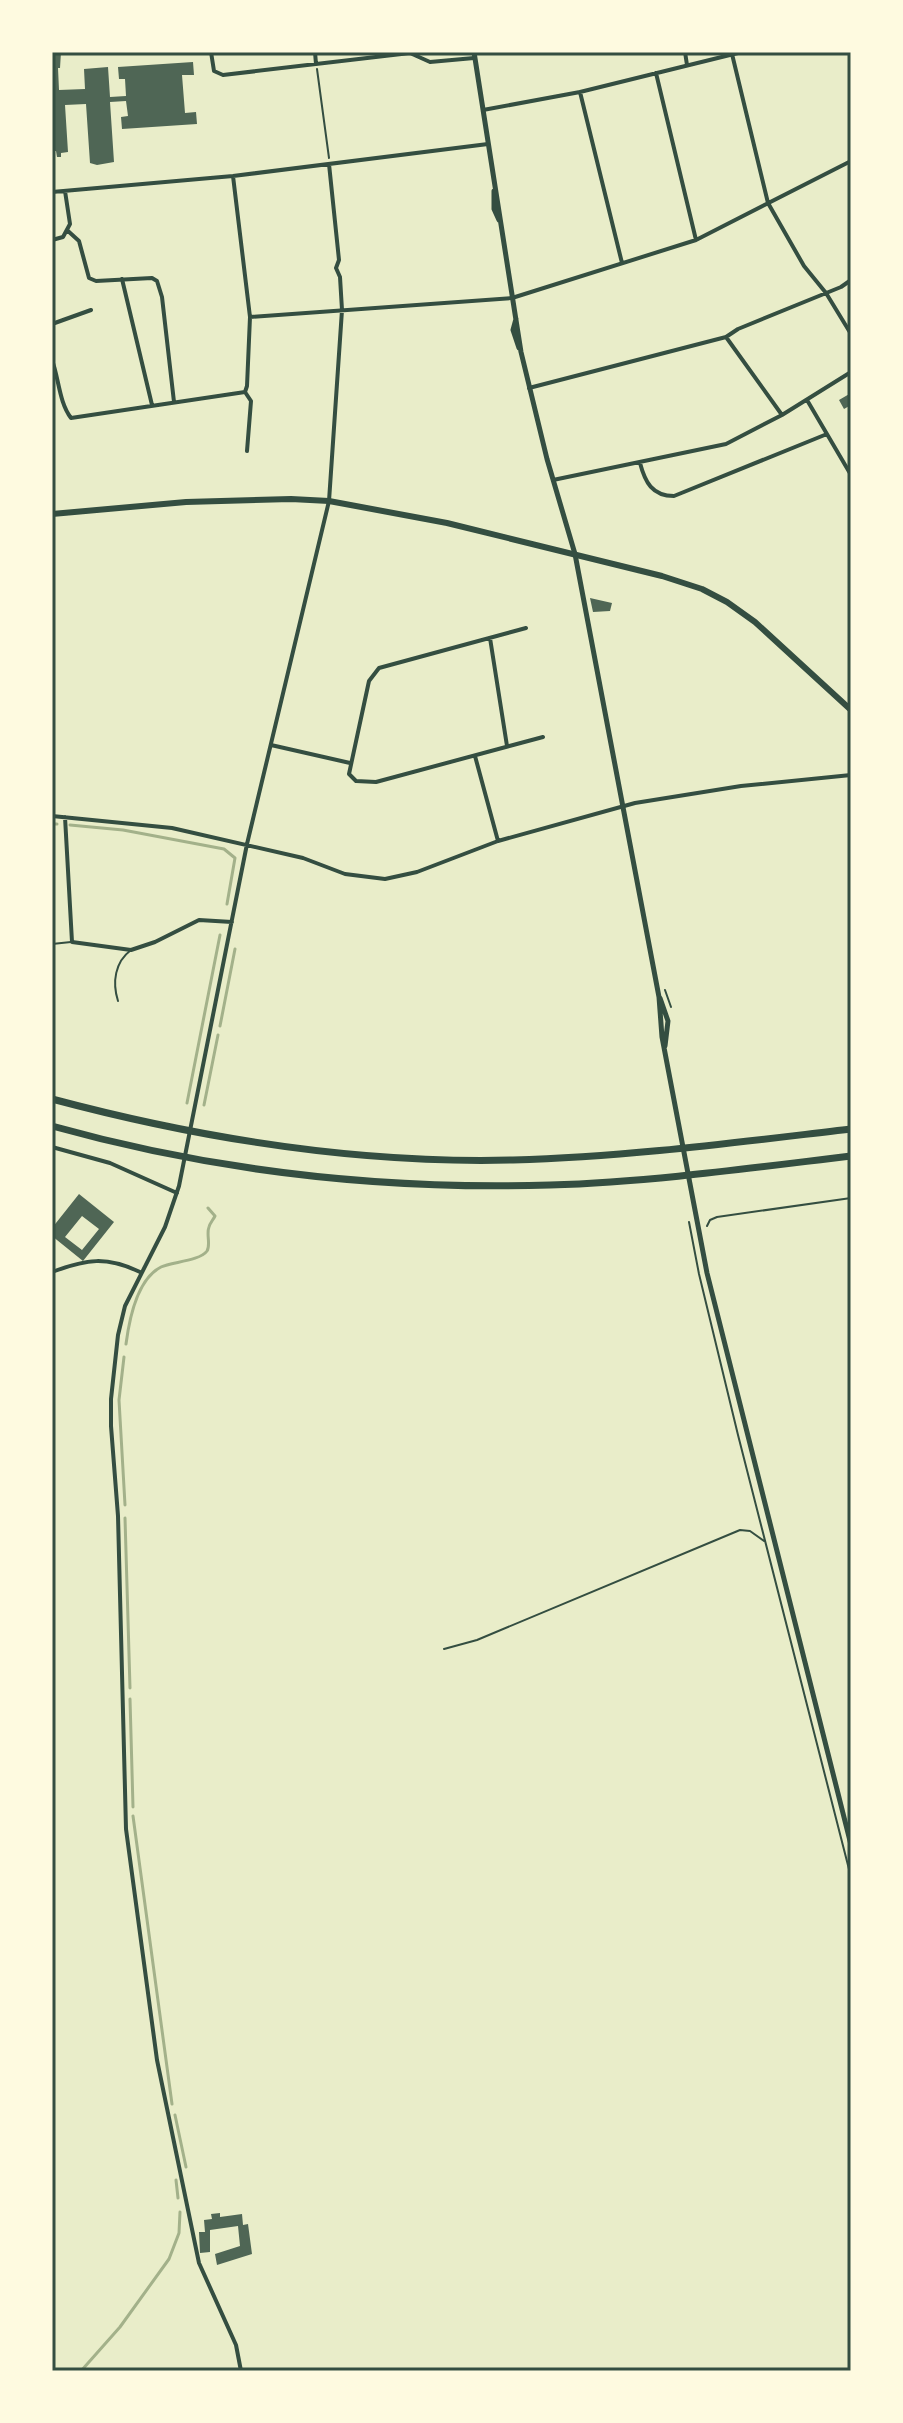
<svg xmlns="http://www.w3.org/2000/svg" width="903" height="2423" viewBox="0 0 903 2423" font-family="'Fira Sans Condensed',sans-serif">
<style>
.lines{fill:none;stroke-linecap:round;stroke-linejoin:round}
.stream{stroke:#a3b18a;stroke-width:3}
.building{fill:#4f6655;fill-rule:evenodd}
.path{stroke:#344e41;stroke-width:2}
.service{stroke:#344e41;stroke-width:2}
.minor{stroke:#344e41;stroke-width:4}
.tertiary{stroke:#344e41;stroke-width:5}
.secondary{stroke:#344e41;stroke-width:6}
.motorway{stroke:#344e41;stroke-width:7}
.neatline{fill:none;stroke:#344e41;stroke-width:3}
</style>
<rect width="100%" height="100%" fill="#e9edc9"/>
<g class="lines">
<!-- stream -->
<path class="stream" d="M52 824H57
M70 825 123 830 224 849 235 858 227 904
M220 1026 235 949
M187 1103 220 935
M204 1105 218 1035
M126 1344C129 1321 137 1279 161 1267 171 1262 200 1261 207 1251 211 1245 206 1234 209 1227 210 1223 213 1220 215 1216L208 1208
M124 1357 119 1400 125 1505
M125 1518 130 1688
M130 1699 133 1807
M133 1816 172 2104
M175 2115 186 2167
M176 2180 178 2198
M81 2371 120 2327 169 2259 179 2233 180 2212"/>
</g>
<!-- building -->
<path class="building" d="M52 52H61L60 68H58L59 90 85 89 84 69 108 67 110 97 126 96 125 79H119L118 67 193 62 194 75H182L185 113 196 112 197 124 122 129 121 117 128 116 126 101 110 102 114 162 97 165 90 163 86 104 65 105 68 152 61 153V157H57L56 151H52Z
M851 393V405L844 409 839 400Z
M590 598 612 603 610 611 593 612Z
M79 1194 114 1222 83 1261 52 1236V1228ZM82 1216 99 1229 82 1250 65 1237Z
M220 2213V2217L242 2214 243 2225 248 2224 252 2254 217 2265 215 2254 240 2246 238 2226 210 2230V2252L200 2253 199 2232H205L204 2220 212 2219 211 2214Z"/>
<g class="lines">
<!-- path -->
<path class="path" d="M317 69 329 158
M665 990 671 1007
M689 1222 699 1274 738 1435 851 1877
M707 1226 710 1220 717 1217 851 1198
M444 1649 477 1640 740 1530 750 1531 764 1541"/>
<!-- service -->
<path class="service" d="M52 944 71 942
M118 1001C112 982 115 962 131 950"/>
<!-- minor -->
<path class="minor" d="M211 52 214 71 223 75 410 53 430 62 474 58
M315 52 316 64
M685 52 687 65
M732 54 768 203 804 266 826 293 851 334
M656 73 696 240
M580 92 622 263
M483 110 580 92 742 52
M52 192 233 176 488 144
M68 231 79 241 89 278 96 281 152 278 157 281 162 297 174 402
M52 240 63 237 70 224 65 191
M122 279 152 405
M250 317 512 298 696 240 851 161
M52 324 91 310
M726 337 782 415
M52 360C59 379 59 402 71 418L245 392 247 386 250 317 233 176
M529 388 726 337 738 329 841 287 851 280
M245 392 251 401 247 451
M807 400 851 475
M640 463C645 482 652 496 674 496L827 434
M553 480 726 444 782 415 851 372
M526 628 379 668 369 681 349 774 356 781 376 782 543 737
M490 638 507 746
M271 745 350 763
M475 756 498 841
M52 816 172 828 303 858 345 874 385 879 417 872 498 841 635 803 741 786 851 775
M65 817 72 942 131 950 155 942 199 920 232 922
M52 1147 110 1163 177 1193
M52 1272C87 1259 106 1256 140 1272
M241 2371 236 2345 199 2263 157 2060 126 1829 118 1516 111 1426V1399L118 1335 125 1306 165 1227 179 1186 247 844 329 501 342 310 340 277 336 268 339 260 329 164"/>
<!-- tertiary -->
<path class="tertiary" d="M474 52 521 352 547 459 575 554 659 997 662 1037 707 1273 851 1845
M494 191V209L499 220
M516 319 513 330 519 348
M660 998 668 1021 665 1046"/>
<!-- secondary -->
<path class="secondary" d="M52 514 186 502 291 499 329 501 447 523 662 576 702 589 727 602 755 622 851 710"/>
<!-- motorway -->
<path class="motorway" d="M52 1099C202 1139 357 1164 513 1160 626 1157 739 1142 851 1129
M52 1126C213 1171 383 1190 550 1185 650 1182 751 1168 851 1156"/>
</g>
<!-- border -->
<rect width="903" height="2423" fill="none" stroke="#fefae0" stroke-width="108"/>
<rect x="54" y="54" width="795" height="2315" class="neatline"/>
</svg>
